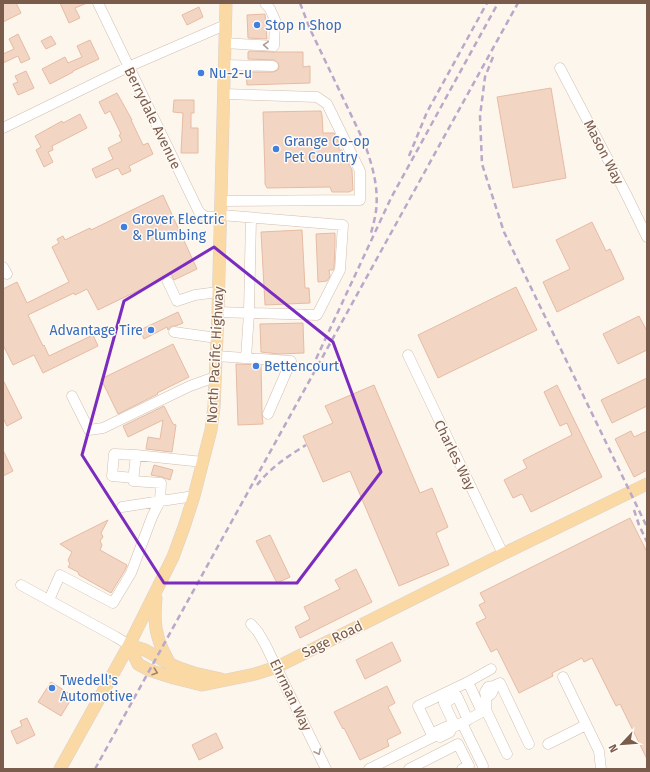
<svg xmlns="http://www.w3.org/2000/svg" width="650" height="772" viewBox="0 0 650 772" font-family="'Fira Sans',sans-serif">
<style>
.building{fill:#f3d5c3;stroke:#e6bba3}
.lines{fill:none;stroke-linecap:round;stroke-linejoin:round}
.minor-casing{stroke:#d1beb0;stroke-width:11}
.major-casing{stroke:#dad1cd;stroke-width:13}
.minor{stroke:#fff;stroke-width:10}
.major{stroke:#fbd9a5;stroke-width:12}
.rail{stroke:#b9a8c9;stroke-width:2.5;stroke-dasharray:6 4;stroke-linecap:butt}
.oneway{stroke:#af9d94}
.oneway2{stroke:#a18267}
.marked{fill:none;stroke:#7b2cbf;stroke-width:3;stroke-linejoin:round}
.shop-dot{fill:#3f7fe0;stroke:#fffaf3;stroke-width:1.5}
.labels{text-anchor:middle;stroke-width:3;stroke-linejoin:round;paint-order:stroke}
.shop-label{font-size:14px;fill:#366cbe;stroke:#fffaf3;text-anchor:start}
.street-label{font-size:14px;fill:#7a5c4d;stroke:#fffaf3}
</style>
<rect width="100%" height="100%" fill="#fdf6ec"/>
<!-- building -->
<path class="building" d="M3 3H16L21 13 3 22Z
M60 3H87L75 8 80 18 69 23Z
M199 7 203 17 187 25 182 15Z
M265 14 267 39 248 38 247 15Z
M18 34 30 59 21 63 18 56 3 63V54L14 49 9 39Z
M51 36 56 44 46 49 41 41Z
M90 40 99 59 73 71V72L50 84 42 69 65 57 68 63 82 57 77 46Z
M249 51 274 52H303V67L310 66V83L247 85 246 72H273L278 70 279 67 278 63 274 60 248 59V52H249Z
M26 71 34 88 18 95 13 84 18 82 15 76Z
M551 88 566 178 513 188 497 97Z
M117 93 132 120H131L143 145 148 143 153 154 129 166 131 171 122 175 118 168 96 178 92 169 113 159 108 148 122 141 119 135 121 134 110 111 105 114 99 102Z
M174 100H194V113H191V128H198V153H181L183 113 173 112Z
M321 111 322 115 323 133H334L339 143V150H342L352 170 353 190 349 192H332L330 187 267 188 265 184V174L263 112Z
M80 114 87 128 52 146 53 150 48 152 53 162 44 167 36 150 41 147 35 136 62 121 63 123Z
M163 195 197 269 174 280 171 274 166 276 162 279 98 310 87 289 75 295 74 293 28 315 43 346 44 345 49 356 93 335 98 346 43 373 34 355 13 365 3 345V289L17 282 27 303 69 282 52 247 59 243 57 239 63 236 65 240 90 228 91 230Z
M592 222 606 251 610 249 624 279 557 312 543 282 570 269 556 240Z
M302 230 305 288H309L310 303 265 305 261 232Z
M335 233V245L334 268 333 270H329L330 276 327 281 318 282 316 234Z
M516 287 537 330 438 378 418 335Z
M178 312 183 323 176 326H171L168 330 167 327 144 339 140 330Z
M639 316 647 331V350L618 364 603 334Z
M303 323 304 353 279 354 261 352 260 324Z
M173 344 189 377 157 393 158 394 118 414 101 379Z
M236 364 261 365 262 411V414L263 424 238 425Z
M647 378V406L612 423 601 400Z
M3 380 22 418 7 426 3 418Z
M374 385 420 493 432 488 448 527 436 533 449 565 399 586 350 471 323 482 303 436 333 423 325 406Z
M557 385 602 477 531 512 522 494 513 498 504 480 527 468 523 460 572 435 567 423 560 426 544 392Z
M164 406 173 424 176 425 172 452 146 449 148 437 160 439 163 420 128 437 123 426Z
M631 431 634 437 647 431V470L634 477 615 439Z
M3 450 13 471 3 476Z
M154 465 173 470 170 480 162 477 151 475Z
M630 518 647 552V759L620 704 616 706 592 658 584 662 582 658 552 673 553 676 519 693 497 649 491 652 476 623 486 618 479 605 485 602 480 593Z
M108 520 101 533 103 537 100 541 102 545 100 550 127 565 125 570 111 593 79 575 78 572 68 567 70 564 68 560 72 552 60 544Z
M270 535 290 577 277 583 256 541Z
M356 569 372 602 300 638 295 627 310 619 304 607 340 589 335 580Z
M392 642 401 661 365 679 356 660Z
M51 682 73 696 61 716 38 702Z
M387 686 395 703 388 707 401 733 387 740 389 746 360 760 344 728 343 729 334 712Z
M27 718 35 735 17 744 11 731 22 726 20 721Z
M216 733 223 748 199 760 192 745Z"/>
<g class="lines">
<!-- minor casing -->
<g class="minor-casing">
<path id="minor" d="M98 3 199 212 206 217H221
M225 43 274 46 275 20 270 9 265 3
M224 65 273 66
M560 68 626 194 647 237
M3 128 128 67 225 25
M221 201 360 200V171L327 104 317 97 224 94
M3 267 7 274
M168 282 177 301 195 295 218 292
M218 312 317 315 340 270 343 225 221 215
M174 332 217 338
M408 355 503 554
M216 356 291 361 268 414
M246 358 249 313 251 218
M72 396 89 430 103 428 190 386 215 377
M134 478 112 476 114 454 136 455
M122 507 194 496
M21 585 116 637 129 645
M49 600 60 575 113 603 131 573 152 517 160 501 161 483 133 481 136 455 203 462
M251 624 258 632 265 644 326 769
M563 677 599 751 601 769
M468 682 491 669
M494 686 500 683 529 744
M486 710V697L485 692 488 687 494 686C493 692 492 695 486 697
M462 723 483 766
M455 726 444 703 457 696 468 720
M452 728 486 710 507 754
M433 737 418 706 468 682 482 712
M548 744 586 725
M369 769 437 735 440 737 450 732 452 728 448 726 437 731V735
M409 769 458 744 469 766 462 769"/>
</g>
<!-- major casing -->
<g class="major-casing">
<path id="major" d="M156 598C155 611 154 624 158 637 160 646 165 655 170 664
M129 645 138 664 149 670 174 678 202 685 255 674 277 667 503 554 647 484
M129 645 145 650 170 664 182 669 194 673 221 679
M60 769 129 645 173 557 184 527 194 496 211 430 214 407 218 312 226 3"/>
</g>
<!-- minor -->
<use href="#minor" class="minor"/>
<!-- major -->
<use href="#major" class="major"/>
<!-- rail -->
<path class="rail" d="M300 3 310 29 364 142C372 164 379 187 376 211 375 218 373 226 371 233
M493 57 485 77 480 116 482 164 504 232 647 527
M409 156 427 112 487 3
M316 359 391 198 498 3
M257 485C270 468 288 456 306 445
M634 510 639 525 647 542
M95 769 518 3"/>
</g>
<!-- one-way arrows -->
<defs><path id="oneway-chevron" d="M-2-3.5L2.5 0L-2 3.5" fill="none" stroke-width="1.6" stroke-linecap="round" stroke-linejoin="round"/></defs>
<g class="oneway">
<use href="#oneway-chevron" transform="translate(266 45) rotate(-176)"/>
<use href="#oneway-chevron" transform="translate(318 752) rotate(64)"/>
</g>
<use class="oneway2" href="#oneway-chevron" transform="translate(155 672) rotate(19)"/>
<!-- marked area -->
<path class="marked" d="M214 247 333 342 381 472 297 583H164L82 455 124 301Z"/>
<!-- markers -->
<g class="shop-dot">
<circle cx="257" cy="25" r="4"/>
<circle cx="201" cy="73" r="4"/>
<circle cx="276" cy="149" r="4"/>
<circle cx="124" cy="227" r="4"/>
<circle cx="151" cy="330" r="4"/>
<circle cx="256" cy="366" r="4"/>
<circle cx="52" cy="688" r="4"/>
</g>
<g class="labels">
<!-- shop labels -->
<g class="shop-label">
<text x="265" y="30">Stop n Shop</text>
<text x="209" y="78">Nu-2-u</text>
<text x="284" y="146">Grange Co-op<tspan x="284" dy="16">Pet Country</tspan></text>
<text x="132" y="224">Grover Electric<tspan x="132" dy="16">&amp; Plumbing</tspan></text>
<text x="143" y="335" text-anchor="end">Advantage Tire</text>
<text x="264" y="371">Bettencourt</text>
<text x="60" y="685">Twedell's<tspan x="60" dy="16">Automotive</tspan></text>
</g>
<!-- street labels -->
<g class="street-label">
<text transform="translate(153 118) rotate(64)" y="5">Berrydale Avenue</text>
<text transform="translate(604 152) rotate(63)" y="5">Mason Way</text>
<text transform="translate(215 355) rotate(-87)" y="5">North Pacific Highway</text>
<text transform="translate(455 455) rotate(64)" y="5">Charles Way</text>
<text transform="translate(332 639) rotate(-26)" y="5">Sage Road</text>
<text transform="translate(291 695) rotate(64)" y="5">Ehrman Way</text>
</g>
</g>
<!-- border -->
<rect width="650" height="772" fill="none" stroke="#7a5c4d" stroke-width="8"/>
<!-- north arrow -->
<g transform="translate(622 744) rotate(244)" stroke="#fffaf3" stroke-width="3" paint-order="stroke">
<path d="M0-3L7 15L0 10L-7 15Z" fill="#7a5c4d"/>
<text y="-6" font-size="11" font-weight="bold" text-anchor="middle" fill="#7a5c4d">N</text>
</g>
</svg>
